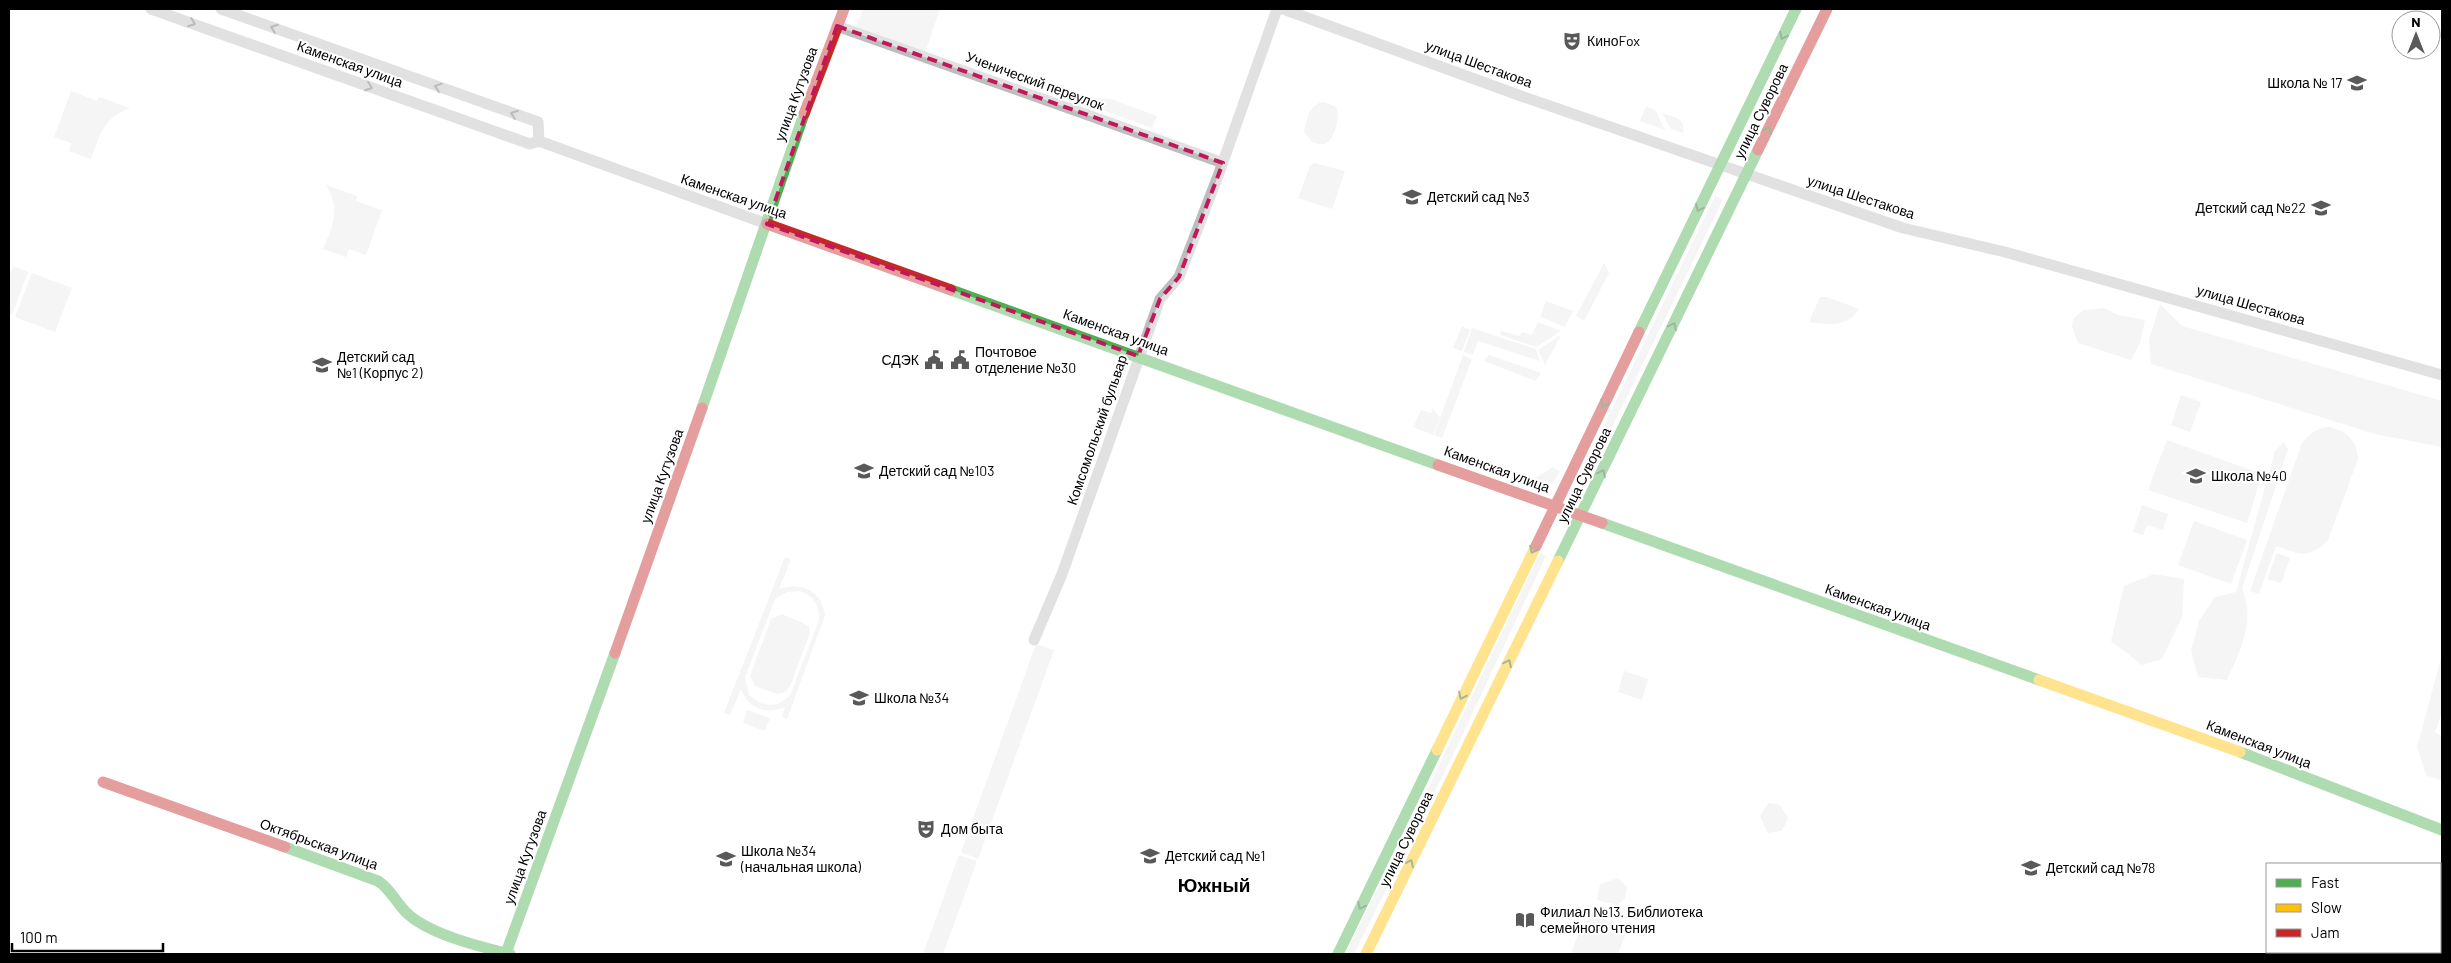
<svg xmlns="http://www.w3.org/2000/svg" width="2451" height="963" viewBox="0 0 2451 963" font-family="Barlow,sans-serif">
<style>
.green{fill:#e8e8e8;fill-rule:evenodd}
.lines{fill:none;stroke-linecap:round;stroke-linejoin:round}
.street{stroke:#bdbdbd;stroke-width:11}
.fast{stroke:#4caf50;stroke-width:11}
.slow{stroke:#ffc107;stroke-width:11}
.jam{stroke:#c62828;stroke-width:11}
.oneway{stroke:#686868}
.oneway2{stroke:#2a602c}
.marked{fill:none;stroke:#c2185b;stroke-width:4;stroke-dasharray:10 6;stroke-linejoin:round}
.labels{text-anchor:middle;stroke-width:4;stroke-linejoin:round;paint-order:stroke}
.poi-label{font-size:14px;fill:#000;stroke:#fff;text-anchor:start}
.street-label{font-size:14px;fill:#000;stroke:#fff}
.district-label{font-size:19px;font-weight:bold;fill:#000;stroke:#fff}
</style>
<rect width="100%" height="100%" fill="#fff"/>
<!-- green -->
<path class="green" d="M863 9H940L925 53 856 28Z
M1046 87 1076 97 1111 99 1157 116 1152 128 1045 89Z
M71 91 97 101 99 97 130 108C103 118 100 134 91 159L69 151 71 143 54 137Z
M1324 102 1336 107C1341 115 1335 141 1324 144 1320 145 1315 143 1312 142L1304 131C1307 119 1310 103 1324 102Z
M1646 106 1655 110 1665 130 1640 121Z
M1662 113C1674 117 1686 118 1683 133L1671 129Z
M1314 163 1345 171 1332 209 1298 198 1310 166Z
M326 185 357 196 356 201 382 210 366 255 349 249 346 257 323 249C333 225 341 210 326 185Z
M1715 196 1723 200 1591 470 1584 467Z
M1604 263 1609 273 1584 321 1576 316Z
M13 266 28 272 12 315 9 314V278Z
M32 273 72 288 55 332 15 317Z
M1820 297H1827L1859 309C1847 328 1828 325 1809 322Z
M1546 301 1573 311 1565 327 1540 317Z
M2160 304 2182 326 2442 401V447L2375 434 2151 364 2149 340Z
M2104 308 2118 315 2145 320 2140 343 2131 360 2078 343 2072 327 2073 319 2083 310Z
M1538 322 1561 331 1536 347 1500 335 1501 331 1520 336 1522 332 1532 335Z
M1462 326 1470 330 1462 351 1453 348Z
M1472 328 1536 349 1540 361 1478 341 1473 355 1464 352Z
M1561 335 1545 365 1538 350Z
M1463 355 1472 359 1442 438 1434 435Z
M1489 355 1541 373 1536 381 1484 361Z
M2181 395 2201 402 2190 432 2171 425Z
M1433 409 1440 417 1433 435 1413 427 1421 410 1431 413Z
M2329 427C2347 431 2357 440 2358 459L2328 540C2308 560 2300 554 2276 546L2259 594 2250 591 2302 443C2310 434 2316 428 2329 427Z
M2167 440 2262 474 2247 523 2148 490Z
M2284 442 2288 449 2242 589C2256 620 2240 651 2227 680L2198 677 2191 651 2199 621 2215 597 2236 592 2275 451Z
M1553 467 1560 471C1555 483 1544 491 1531 486L1534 479Z
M2142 505 2168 514 2163 530 2147 525 2143 535 2133 532Z
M2194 521 2247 540 2231 584 2178 565Z
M1540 553 1546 556 1454 753 1354 954H1345L1419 807Z
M2277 553 2290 558 2281 583 2267 579Z
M785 557 791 559 779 589C801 581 822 591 825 615L787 719 782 717 785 707C767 715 748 709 741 689L730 715 724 713ZM800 591C814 596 820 606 819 620L790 696 778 704 769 705 760 703 749 695 745 677 775 599 787 592Z
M2154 574 2184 579 2182 617 2162 659 2142 665 2111 641 2124 586Z
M782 614 809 626 810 633 790 686 784 693 777 694 755 686 750 676 771 619Z
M1036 644 1054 650 978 859 961 852Z
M2442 655V713L2435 732 2442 737V781L2426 775 2417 747Z
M1624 671 1648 679 1642 700 1618 692Z
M747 710 770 718 765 731 743 723Z
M1768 803 1780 805 1788 818 1782 831 1768 833 1760 816Z
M959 855 977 861 943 954H923Z
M1618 878 1627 887 1625 898 1618 905 1597 900 1600 884Z
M1595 917 1619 924 1625 936 1618 954H1571L1582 923Z"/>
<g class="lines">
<!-- street -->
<path class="street" d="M151 9 530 144 539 141 767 224
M221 9 538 122 539 141
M1283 9 1521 96 1903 228 2005 252 2442 375
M837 26 1223 163
M1034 640 1062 574 1160 299 1179 277 1218 176 1277 9"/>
<!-- fast -->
<path class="fast" d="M951 290 1438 465
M1639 332 1796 9
M702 408 804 114
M1602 523 2039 680
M1558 561 1758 150
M2240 752 2442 830
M285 847 378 881C392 890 397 905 409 915 432 935 481 947 510 954
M506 953 615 653
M1338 954 1437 750"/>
<!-- slow -->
<path class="slow" d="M2039 680 2240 752
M1437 750 1536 546
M1366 954 1558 561"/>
<!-- jam -->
<path class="jam" d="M804 114 844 9
M1758 150 1827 9
M767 224 951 290
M1438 465 1602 523
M1536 546 1639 332
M615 653 702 408
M103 782 285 847"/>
</g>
<!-- one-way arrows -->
<defs><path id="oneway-chevron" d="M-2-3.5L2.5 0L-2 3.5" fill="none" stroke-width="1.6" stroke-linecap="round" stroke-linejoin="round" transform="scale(1.25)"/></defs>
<g class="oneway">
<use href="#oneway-chevron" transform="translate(192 23) rotate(20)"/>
<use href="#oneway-chevron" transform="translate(274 28) rotate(-160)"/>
<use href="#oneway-chevron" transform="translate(369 87) rotate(20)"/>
<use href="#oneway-chevron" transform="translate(438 87) rotate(-161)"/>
<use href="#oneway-chevron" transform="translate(514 114) rotate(-160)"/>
</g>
<g class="oneway2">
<use href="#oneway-chevron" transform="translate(1783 36) rotate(116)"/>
<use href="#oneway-chevron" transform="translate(1768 130) rotate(-64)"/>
<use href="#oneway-chevron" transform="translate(1699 208) rotate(116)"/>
<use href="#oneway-chevron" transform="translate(1673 326) rotate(-64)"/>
<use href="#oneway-chevron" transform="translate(1604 404) rotate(116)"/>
<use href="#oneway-chevron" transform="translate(1602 473) rotate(-64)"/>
<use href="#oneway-chevron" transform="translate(1533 550) rotate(116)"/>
<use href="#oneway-chevron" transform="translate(1508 663) rotate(-64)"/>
<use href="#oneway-chevron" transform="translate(1462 696) rotate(116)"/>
<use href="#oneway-chevron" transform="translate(1410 863) rotate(-64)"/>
<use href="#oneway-chevron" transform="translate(1361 906) rotate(116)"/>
</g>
<!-- marked area -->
<path d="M0 0H2451V963H0ZM837 26 1223 163 1179 277 1160 299 1138 356 767 224Z" fill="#fff" fill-opacity=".55" fill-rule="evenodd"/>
<path class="marked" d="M837 26 1223 163 1179 277 1160 299 1138 356 767 224Z"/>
<!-- icons -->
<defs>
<g id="theatre-bare" transform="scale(1.5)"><path d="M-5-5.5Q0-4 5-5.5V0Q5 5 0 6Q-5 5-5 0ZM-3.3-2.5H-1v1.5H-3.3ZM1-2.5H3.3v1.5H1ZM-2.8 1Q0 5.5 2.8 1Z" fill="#595959" stroke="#fff" stroke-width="2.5" paint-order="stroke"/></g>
<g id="school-bare" transform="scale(1.5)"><path d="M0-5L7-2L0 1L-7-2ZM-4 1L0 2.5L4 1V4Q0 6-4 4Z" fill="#595959" stroke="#fff" stroke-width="2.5" paint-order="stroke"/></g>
<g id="civic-bare" transform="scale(1.5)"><path d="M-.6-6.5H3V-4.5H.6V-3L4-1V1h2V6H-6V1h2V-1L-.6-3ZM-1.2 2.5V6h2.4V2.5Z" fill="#595959" stroke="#fff" stroke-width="2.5" paint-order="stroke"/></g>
<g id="library-bare" transform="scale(1.5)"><path d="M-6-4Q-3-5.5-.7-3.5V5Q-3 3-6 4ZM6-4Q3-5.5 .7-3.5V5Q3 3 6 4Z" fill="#595959" stroke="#fff" stroke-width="2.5" paint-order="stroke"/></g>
</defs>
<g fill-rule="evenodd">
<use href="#theatre-bare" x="1572" y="41"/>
<use href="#school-bare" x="2357" y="83"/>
<use href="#school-bare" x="1412" y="197"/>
<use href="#school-bare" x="2321" y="208"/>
<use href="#civic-bare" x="934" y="360"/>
<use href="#civic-bare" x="960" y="360"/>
<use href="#school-bare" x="322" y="365"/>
<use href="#school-bare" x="864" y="471"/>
<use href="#school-bare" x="2196" y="476"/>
<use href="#school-bare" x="859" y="698"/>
<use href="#theatre-bare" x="926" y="829"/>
<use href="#school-bare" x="1150" y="856"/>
<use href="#school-bare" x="726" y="859"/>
<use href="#school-bare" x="2031" y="868"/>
<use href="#library-bare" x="1525" y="920"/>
</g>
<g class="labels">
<!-- poi labels -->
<g class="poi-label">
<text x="1587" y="46">КиноFox</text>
<text x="2342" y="88" text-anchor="end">Школа № 17</text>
<text x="1427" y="202">Детский сад №3</text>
<text x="2306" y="213" text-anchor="end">Детский сад №22</text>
<text x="975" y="357">Почтовое<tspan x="975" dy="16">отделение №30</tspan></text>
<text x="337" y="362">Детский сад<tspan x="337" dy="16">№1 (Корпус 2)</tspan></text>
<text x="919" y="365" text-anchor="end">СДЭК</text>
<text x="879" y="476">Детский сад №103</text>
<text x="2211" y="481">Школа №40</text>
<text x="874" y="703">Школа №34</text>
<text x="941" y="834">Дом быта</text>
<text x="741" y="856">Школа №34<tspan x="741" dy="16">(начальная школа)</tspan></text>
<text x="1165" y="861">Детский сад №1</text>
<text x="2046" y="873">Детский сад №78</text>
<text x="1540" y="917">Филиал №13. Библиотека<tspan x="1540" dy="16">семейного чтения</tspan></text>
</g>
<!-- street labels -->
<g class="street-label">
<text transform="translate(350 64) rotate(20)" y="5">Каменская улица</text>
<text transform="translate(1479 64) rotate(20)" y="5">улица Шестакова</text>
<text transform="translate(1035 81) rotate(20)" y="5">Ученический переулок</text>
<text transform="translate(796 94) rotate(-70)" y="5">улица Кутузова</text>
<text transform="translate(1761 111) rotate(-64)" y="5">улица Суворова</text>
<text transform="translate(734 196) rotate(19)" y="5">Каменская улица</text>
<text transform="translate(1861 197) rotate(18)" y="5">улица Шестакова</text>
<text transform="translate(2251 305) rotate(16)" y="5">улица Шестакова</text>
<text transform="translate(1116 332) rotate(20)" y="5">Каменская улица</text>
<text transform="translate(1097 430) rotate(-71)" y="5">Комсомольский бульвар</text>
<text transform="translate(1497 469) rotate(20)" y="5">Каменская улица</text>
<text transform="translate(1584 475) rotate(-64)" y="5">улица Суворова</text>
<text transform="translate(662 476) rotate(-70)" y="5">улица Кутузова</text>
<text transform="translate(1878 607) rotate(20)" y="5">Каменская улица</text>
<text transform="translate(2259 744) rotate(21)" y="5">Каменская улица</text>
<text transform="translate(1406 839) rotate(-64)" y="5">улица Суворова</text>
<text transform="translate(319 844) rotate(20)" y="5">Октябрьская улица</text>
<text transform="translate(525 857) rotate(-70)" y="5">улица Кутузова</text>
</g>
<!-- district labels -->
<g class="district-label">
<text x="1214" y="892">Южный</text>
</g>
</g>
<!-- border -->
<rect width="2451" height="963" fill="none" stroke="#000000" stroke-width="20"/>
<!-- legend -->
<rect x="2266" y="863" width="175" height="90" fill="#ffffff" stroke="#999999"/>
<rect x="2276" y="879" width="25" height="8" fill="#4caf50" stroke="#999999"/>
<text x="2311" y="888" font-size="15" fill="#000000">Fast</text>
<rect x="2276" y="904" width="25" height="8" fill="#ffc107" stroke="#999999"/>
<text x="2311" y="913" font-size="15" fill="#000000">Slow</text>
<rect x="2276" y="929" width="25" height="8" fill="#c62828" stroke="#999999"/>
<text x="2311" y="938" font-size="15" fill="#000000">Jam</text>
<!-- north arrow -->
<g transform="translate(2416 35)"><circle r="24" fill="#ffffff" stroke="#999999"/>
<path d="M0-4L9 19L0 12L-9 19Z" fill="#595959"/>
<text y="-8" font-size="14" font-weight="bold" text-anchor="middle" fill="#000000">N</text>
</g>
<!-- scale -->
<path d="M12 943v8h151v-8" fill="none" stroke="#000000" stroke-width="2.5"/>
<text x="20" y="943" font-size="15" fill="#000000" stroke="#ffffff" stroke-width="4" paint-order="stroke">100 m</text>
</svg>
